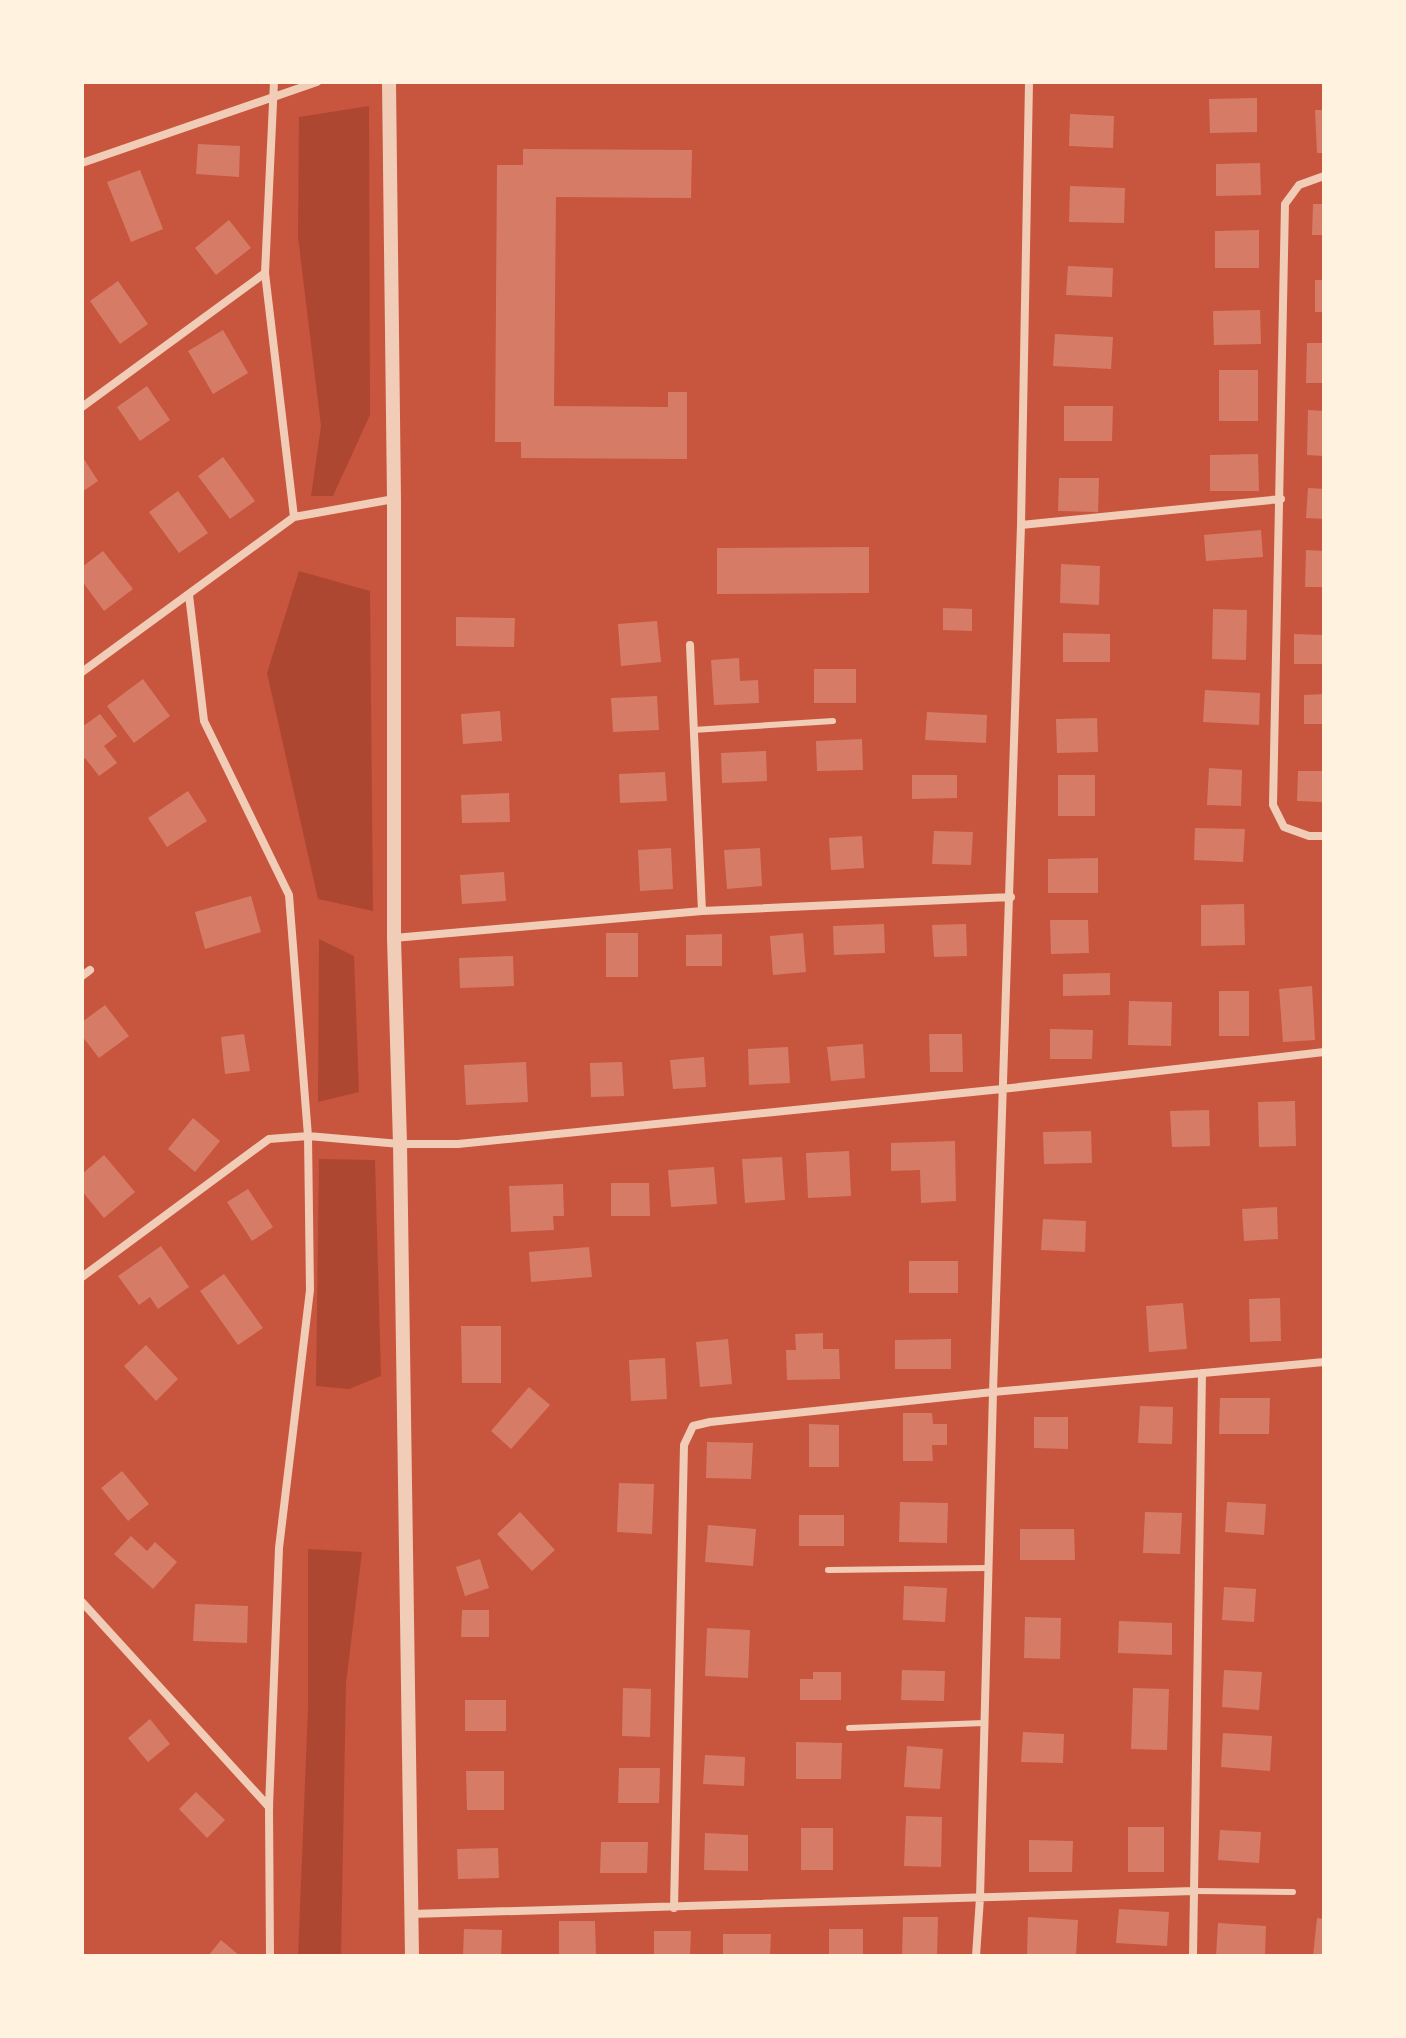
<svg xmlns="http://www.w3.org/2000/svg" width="1406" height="2038" viewBox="0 0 1406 2038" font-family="Roboto,sans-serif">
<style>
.green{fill:#ae4732}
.building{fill:#d67c66}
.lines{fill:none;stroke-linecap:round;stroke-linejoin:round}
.service{stroke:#f1ccb7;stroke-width:6}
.minor{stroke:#f1ccb7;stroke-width:8}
.tertiary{stroke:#f1ccb7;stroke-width:14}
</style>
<rect width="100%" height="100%" fill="#c8553d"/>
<!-- green -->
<path class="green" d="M369 106 370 415 333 496H311L321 426 298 237 299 117Z
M299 571 370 591 373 911 318 899 267 673Z
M319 939 354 956 359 1092 318 1102Z
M319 1159 375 1160 381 1376 349 1389 316 1386Z
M308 1549 362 1552 346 1683 341 1956H298L308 1709Z"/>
<!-- building -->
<path class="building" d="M1257 98V132L1210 133 1209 99Z
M1315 110H1324V153H1317Z
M1070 114 1114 116 1113 148 1069 146Z
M198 144 240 146 239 177 196 174Z
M523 149 692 150 691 198 556 197 554 406 668 407V392H687V459L521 458V442H495L497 165H523Z
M1260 163 1261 195 1216 196V164Z
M140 170 163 229 131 242 107 182Z
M1070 186 1125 188 1124 223 1069 222Z
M1313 204H1324V235H1312Z
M229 220 251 248 216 275 195 248Z
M1259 230V268H1215V231Z
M1068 266 1113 268 1112 297 1066 295Z
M1315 280H1324V312H1315Z
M118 281 148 324 120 344 90 301Z
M1260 310 1261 344 1214 345 1213 311Z
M223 330 248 373 213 394 188 351Z
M1055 334 1113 337 1111 369 1053 366Z
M1307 343H1324V383H1306Z
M1219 370H1258V421H1219Z
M147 386 170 420 140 441 117 407Z
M1064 406H1113L1112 441H1064Z
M1308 410 1324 411V456L1307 455Z
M1258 454 1259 491H1210V455Z
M82 456 98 481 82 492Z
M223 457 255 501 230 519 198 476Z
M1059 478H1099L1098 512 1058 511Z
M1308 488 1324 489V519L1306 518Z
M178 491 208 533 179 553 149 512Z
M1261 530 1263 557 1206 561 1204 535Z
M869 547V593L717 594V548Z
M1306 550 1324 551V587H1305Z
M103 551 133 589 104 611 82 581V567Z
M1061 564 1100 566 1099 605 1060 603Z
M943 608 972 609V631L943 630Z
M1213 609 1247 610 1246 660 1212 659Z
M456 617 515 618 514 647 456 646Z
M657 621 661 662 621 666 618 624Z
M1063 633 1110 634V662H1063Z
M1294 634 1324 635V664H1294Z
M739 658 740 681 758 680 759 703 714 705 711 660Z
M814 669H856V703H814Z
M143 679 170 716 134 743 107 706Z
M1205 690 1260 693 1259 725 1203 722Z
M1324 694V724H1304V695Z
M657 696 659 730 613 732 611 698Z
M500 711 502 741 463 744 461 714Z
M927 712 987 715 986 743 925 740Z
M100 714 117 736 104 746 117 763 99 776 85 758 82 760V727Z
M1097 718 1098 752 1057 753 1056 719Z
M862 739 863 770 817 771 816 741Z
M766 751 767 781 722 783 721 753Z
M1209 768 1242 770 1241 806 1207 805Z
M1298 771H1324V802L1297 801Z
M665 772 667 801 620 803 619 774Z
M912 775H957V798L912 799Z
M1058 775H1095V816H1058Z
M188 791 207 821 167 847 148 818Z
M509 793 510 822 462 823 461 795Z
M1195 828 1245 829 1243 862 1194 860Z
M934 831 973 832 971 865 932 864Z
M862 836 864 868 831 870 829 838Z
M671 848 673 889 640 891 638 850Z
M760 848 762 886 727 889 724 850Z
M1098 858V893H1048V859Z
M504 872 506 901 462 904 460 875Z
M251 896 261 932 205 949 195 912Z
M1244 904 1245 945 1201 946V905Z
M1050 920H1088L1089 953 1051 954Z
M884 924 885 953 834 955 833 926Z
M966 924 967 956 934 957 932 925Z
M606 933H638V977H606Z
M803 933 806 972 773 975 770 936Z
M722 934V966H686V935Z
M513 956 514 986 460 988 459 958Z
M1110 973V995L1063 996V974Z
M1312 986 1315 1040 1283 1042 1279 989Z
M1219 991H1249V1036H1219Z
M1129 1001 1172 1002 1171 1046 1128 1045Z
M105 1005 129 1036 99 1058 82 1036V1022Z
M1050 1029 1093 1030 1092 1059H1050Z
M244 1034 250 1071 225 1074 221 1037Z
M929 1034H962L963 1072H930Z
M863 1044 865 1078 831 1081 827 1047Z
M788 1047 790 1083 749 1085 748 1049Z
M704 1057 706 1087 673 1089 670 1060Z
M526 1062 528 1102 466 1105 464 1065Z
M622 1062 624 1096 591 1097 590 1063Z
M1295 1101 1296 1146 1259 1147 1258 1102Z
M1209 1110 1210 1146 1172 1147 1170 1111Z
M193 1118 220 1141 195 1172 168 1149Z
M1091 1131 1092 1163 1044 1164 1043 1132Z
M955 1141 956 1201 921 1203 920 1170 891 1171V1143Z
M849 1151 851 1196 808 1198 806 1153Z
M104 1155 135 1192 104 1218 82 1191V1174Z
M782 1157 785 1200 745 1203 742 1159Z
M714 1167 717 1204 671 1207 668 1170Z
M611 1183H649L650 1216H611Z
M563 1184 564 1216H553L554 1230 511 1232 509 1186Z
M248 1189 273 1227 252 1241 227 1202Z
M1277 1207 1278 1239 1244 1241 1242 1209Z
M1043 1219 1086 1221 1085 1252 1041 1250Z
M161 1246 189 1287 158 1309 150 1297 139 1305 118 1276Z
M589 1247 592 1277 531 1282 529 1252Z
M909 1261H958V1293H909Z
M224 1274 263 1328 238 1345 200 1291Z
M1280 1298 1281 1341 1250 1342 1249 1299Z
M1183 1303 1187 1349 1149 1352 1146 1306Z
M461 1326H501V1383H462Z
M823 1333V1349H839L840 1379 787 1380 786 1350H796L795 1334Z
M728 1339 732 1384 700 1387 696 1342Z
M951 1339V1369H895V1340Z
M146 1345 178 1379 156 1401 124 1366Z
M665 1358 667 1399 631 1401 629 1360Z
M529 1387 550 1405 511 1449 491 1431Z
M1220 1398H1270L1269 1434H1219Z
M1140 1406 1173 1407 1172 1444 1138 1443Z
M903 1413H932L933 1424H947V1445H932L933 1461H903Z
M1034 1417H1068V1449L1034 1448Z
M809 1424 839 1425V1467H809Z
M707 1442 753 1443 751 1479 706 1478Z
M122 1471 149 1504 128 1521 101 1488Z
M619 1483 654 1484 652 1534 617 1532Z
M900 1502 948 1503 947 1543 899 1542Z
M1227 1502 1266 1504 1264 1535 1225 1532Z
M520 1512 555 1550 532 1571 497 1534Z
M1145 1512 1182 1513 1180 1554 1143 1553Z
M799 1515H844V1546H799Z
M708 1525 756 1529 753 1566 705 1562Z
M1020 1529H1074L1075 1560H1020Z
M131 1536 147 1551 155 1542 177 1562 153 1589 114 1554Z
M480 1559 489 1588 465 1596 456 1567Z
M904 1586 947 1588 945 1622 903 1620Z
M1224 1587 1256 1589 1254 1622 1222 1620Z
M195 1604 248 1606 247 1643 193 1641Z
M462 1610H489V1637H461Z
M1025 1617 1061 1618 1060 1659 1024 1658Z
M1119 1621 1172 1623V1655L1118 1653Z
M707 1628 750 1630 748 1678 705 1676Z
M902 1670 945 1671 944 1701 901 1700Z
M1224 1670 1262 1672 1259 1710 1222 1707Z
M813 1672H841V1700H800V1679H813Z
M623 1688 651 1689 650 1737 622 1736Z
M1133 1688 1169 1689 1167 1750 1131 1749Z
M465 1700H506V1731H465Z
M150 1719 170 1744 148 1762 128 1738Z
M1023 1732 1064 1734 1063 1763 1021 1762Z
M1223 1733 1272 1736 1270 1771 1221 1767Z
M796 1742 842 1743 841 1779H796Z
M907 1746 943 1749 940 1789 904 1787Z
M705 1755 745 1757 744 1786 703 1784Z
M619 1768H660L659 1803H618Z
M466 1771H504V1810H467Z
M196 1792 225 1820 207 1838 179 1809Z
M906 1816 942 1817 941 1867 904 1866Z
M1128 1827H1164V1872H1128Z
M801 1828H833V1870H801Z
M1220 1830 1261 1832 1259 1863 1218 1860Z
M705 1833 748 1835V1871L704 1870Z
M1029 1840 1073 1841 1072 1872H1029Z
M601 1842H648L647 1873H600Z
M498 1848 499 1878 458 1879 457 1849Z
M1119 1909 1169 1912 1167 1946 1116 1943Z
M903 1917H938L937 1956H902Z
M1028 1917 1078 1920 1076 1956 1027 1955Z
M1317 1918 1324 1919V1956H1313Z
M559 1921H595L596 1956H559Z
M1218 1923 1266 1926 1265 1956H1216Z
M464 1929 502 1930 501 1956H463Z
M829 1929H863V1956H829Z
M654 1931H691L690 1956H654Z
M723 1934H771L770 1956H723Z
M221 1940 240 1956H208Z"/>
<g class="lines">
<!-- service -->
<path class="service" d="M693 730 833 721
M828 1570 988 1568
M849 1728 984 1723
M1194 1891 1293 1892"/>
<!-- minor -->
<path class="minor" d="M274 82 265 273 294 517
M82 163 317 82
M1324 176 1299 185 1285 204 1273 805 1284 827 1309 836H1324
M82 407 265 273
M1021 525 1281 499
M189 595 204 721 289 895 308 1136 310 1290 279 1548 269 1807 270 1956
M690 645 702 911
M82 672 294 517 394 499
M394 938 702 911 1011 897
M82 976 90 970
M82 1277 269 1139 308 1136 400 1144H458L1002 1089 1324 1052
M82 1602 269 1807
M674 1908 684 1445 693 1426 710 1422 993 1392 1324 1362
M411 1914 1194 1891
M976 1956 980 1898 993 1392 1021 525 1029 82
M1193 1956 1202 1373"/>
<!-- tertiary -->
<path class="tertiary" d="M389 82 394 499V938L400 1144 412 1956"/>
</g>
<!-- border -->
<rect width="1406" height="2038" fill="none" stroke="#fff3e0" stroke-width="168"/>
</svg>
